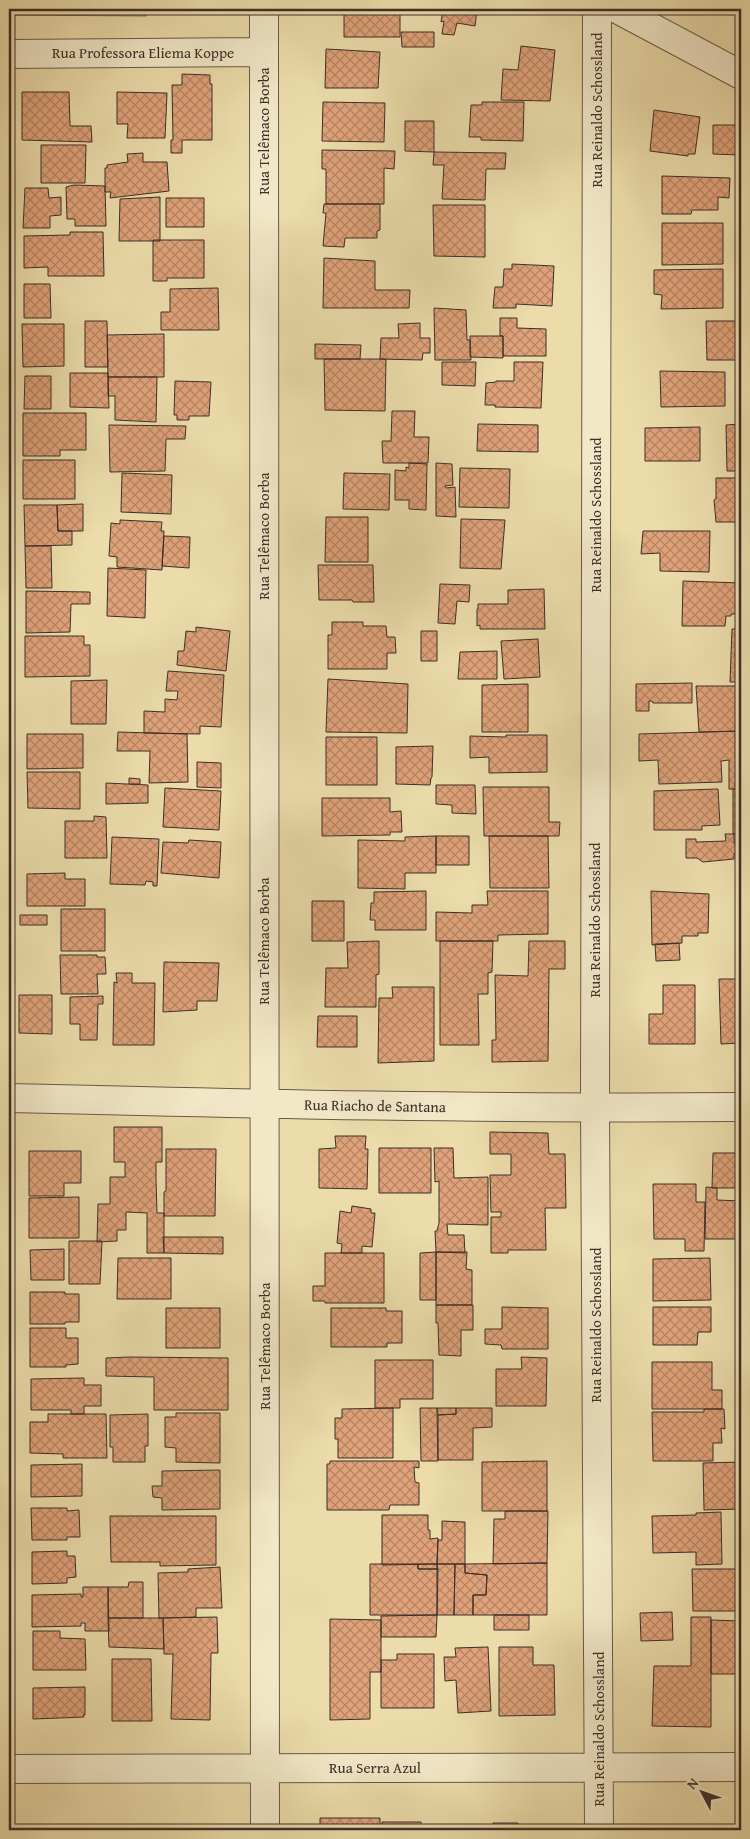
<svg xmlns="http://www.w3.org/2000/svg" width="750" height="1839" viewBox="0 0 750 1839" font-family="'Gentium Book Plus',serif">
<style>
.wetland{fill:url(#wetland-marsh);stroke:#7c7757}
.building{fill:url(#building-cross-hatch);stroke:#3d2f29}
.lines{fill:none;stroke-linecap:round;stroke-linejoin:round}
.minor-casing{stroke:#685a49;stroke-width:30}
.minor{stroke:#f2e8c8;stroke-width:28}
.labels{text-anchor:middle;stroke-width:4.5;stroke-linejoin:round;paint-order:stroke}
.street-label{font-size:15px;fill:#3d2f29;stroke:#f2e8c8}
</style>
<defs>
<pattern id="wetland-marsh" width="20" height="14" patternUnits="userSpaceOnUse" patternTransform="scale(1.25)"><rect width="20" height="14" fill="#bcbf85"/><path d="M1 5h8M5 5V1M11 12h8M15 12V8" fill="none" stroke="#a2a473"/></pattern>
<pattern id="building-cross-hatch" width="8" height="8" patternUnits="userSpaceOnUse" patternTransform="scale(1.25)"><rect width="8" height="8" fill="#dfa279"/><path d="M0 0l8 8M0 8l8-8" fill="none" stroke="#b68463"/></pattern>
</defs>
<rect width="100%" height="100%" fill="#ebdcaa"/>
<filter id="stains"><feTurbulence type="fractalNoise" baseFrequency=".004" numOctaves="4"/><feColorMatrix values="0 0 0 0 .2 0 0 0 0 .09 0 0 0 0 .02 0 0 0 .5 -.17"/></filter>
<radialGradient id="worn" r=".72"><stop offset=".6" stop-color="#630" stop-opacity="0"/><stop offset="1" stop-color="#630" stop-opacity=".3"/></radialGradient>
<!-- wetland -->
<path class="wetland" d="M9 9H150L146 16 9 15Z"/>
<!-- building -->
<path class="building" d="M344 9H400V37H344Z
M443 9H477L475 26 457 23 454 35 442 34 444 21 441 22Z
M401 32H434V47H402Z
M521 46 555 50 550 101 501 100 503 69 518 70Z
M326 49 380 52 378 88H325Z
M182 74 210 75V84H212V140H182V153H171V140H173L172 85H182Z
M22 92H69L70 126H91L92 142 22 140Z
M117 92 167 93 165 138H127L128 124H117Z
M323 102 385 103 384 142 322 141Z
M482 102H524L523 141 481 140V137H469L471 105H482Z
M654 110 700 117 695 154H688V156L650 151Z
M405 121H434V152L405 151Z
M713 125H741V155L713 154Z
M41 145H86L85 183H41Z
M322 150 395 151 394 169 384 168V204H326V169H322Z
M434 152 506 153 505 169H486L485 200 442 199 444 165H433Z
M143 153V162H167L169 191 110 198 111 192H105V168H107V165L128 162 127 154Z
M662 176 730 178 729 198 718 197V210H692L691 214H662Z
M74 185 105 186 106 226H75V219H67L66 187Z
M25 188H48L49 198 61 197V215L50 216V228H23Z
M160 197V241H119L120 199Z
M166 198H204V227H166Z
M324 204H380V230L377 231V238H345L344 247 323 246 326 213H323Z
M433 205H485V257L434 256Z
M662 223H723V264L662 265Z
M70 232H103L104 276H48V267L24 268V236L70 235Z
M153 240H204V278H167V281H153Z
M324 258 375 261V290H410L409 308H323Z
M512 264 554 266 552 306 516 304V308H493L495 287H503L504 269H512Z
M723 269V308L661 309 662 295 654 294V270Z
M24 284H50L51 318H24Z
M218 288 219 330H161V312H170V289Z
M434 308 466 310 467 340H470L471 360H435Z
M500 318H517V328L546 329V356H503V336H500Z
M85 321H107L108 367H85Z
M706 321H741V360H707Z
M420 323V338H430V353H423L422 360 380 359 381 338H399L398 324Z
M22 324H64V366L23 367Z
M164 334V377H108L107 335Z
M470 336H503V358L470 357Z
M315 344 361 345 360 359H315Z
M324 359H386L385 411 325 410Z
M442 362H476L475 386 442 385Z
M514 362H543L541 408 495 407V405H485L486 383 496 382V381H514Z
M660 371 725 372V406L661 407Z
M70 373H108L109 408 70 407Z
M25 376H51V409H24Z
M108 377H157L156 422 115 420V396H108Z
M175 381 211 382 209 416H189V420H177V415H174Z
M392 411H415L414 437H429L428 463H383L382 441H391Z
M23 413H86V450H60V456H23Z
M478 424 538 425V452L477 451Z
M741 424V471H727L726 425Z
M109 425 186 426 185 439H166L165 471 110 472Z
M700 427V461H645V428Z
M23 460H75V499H23Z
M409 463 427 464 426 510 409 509V500H395V470L406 471V467L409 468Z
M436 463 452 464 453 485 445 486 446 488 455 487 456 517 436 516Z
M460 468 510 469 509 508 459 507Z
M122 473 172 475 171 514 121 512Z
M344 473 390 474 389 510 343 509Z
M716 478H741V522H716L714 500 716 499Z
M83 504V531H58L57 505Z
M24 505H57L58 531H72V545L25 546Z
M326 517H368V562H325Z
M461 519 505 520 501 569 460 568Z
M120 520 162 522 161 531H164L162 570 117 567V557L109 556 111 523 120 524Z
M643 531H710L709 572 660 571V553L641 554Z
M164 536 190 537 189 568 162 566Z
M25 546H51L52 588H26Z
M318 565H373L374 602H353L352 600H319Z
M108 568 146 570 145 618 107 616Z
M683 581 741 583V614H731V616H726L725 626H682Z
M440 584 470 585 469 602 457 601 455 624 438 623Z
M544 589 545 629H480V625L477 626V609H478V604H508V590Z
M26 591 90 592V604H71L70 632 26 633Z
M332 622H363V626H386L387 637H395L396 653H387V669H328V635H332Z
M196 627 230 631 226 671 177 665 178 651H184L186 631 196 632Z
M732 629H741V682H730Z
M421 631H437V661H421Z
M25 636H84V645H90V676L25 677Z
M538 639 540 677 504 679 501 641Z
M497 651V679H458L460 652Z
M168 671 224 675 221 727 200 726V734L144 733V711L165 712V699L177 700 178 691H166Z
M328 679 408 684 407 733 326 732Z
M107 680 106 724H71V681Z
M692 683V703H653L652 701H649V711H636V684Z
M528 684V732H482V685Z
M696 686H741V731L699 732Z
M741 731V789H729V760L721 761 722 782 659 784 658 760 639 761V734Z
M118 732 187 734 188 782 149 783 150 751H117Z
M27 734H83V768L27 769Z
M506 735H547V772L489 773V757L470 758V736L506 737Z
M326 737H377V785H326Z
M433 746 432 777 431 778 430 785 396 784V747Z
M197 762 221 763V788L197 787Z
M27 772H80V809L28 808Z
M129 778 140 779V784H129Z
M106 783 148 785V803L106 804Z
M436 785H475L476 814 452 813V805L436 804Z
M483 787H549V822H560L559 836H484Z
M165 788 221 791 219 830 163 827Z
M718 789 720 825 702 826V830H654V791Z
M733 789H741V834H733Z
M322 798H390V812L401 811 402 832H390V835L322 836Z
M94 816 106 817 107 858H65V821H94Z
M725 834H734V843L738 844V854H734V859L703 862 697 858H686V839H696V842L726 841Z
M737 834H741V886H738Z
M436 836H469V865H436Z
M436 836V873H405V889L358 888V840L405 841V837Z
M489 836H548L549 888H490Z
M112 837 159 839 157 886H153V882L146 881 145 885 110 884Z
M189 840 221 842 219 878 161 873 163 842 188 843Z
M65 873V879H85V906H27V874Z
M426 891V930H375V920H370L371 903H374V892Z
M487 891H548V934L498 935V941H436V912L472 913V905H488Z
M651 891 709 894 708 933H698V936H682V943L652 945Z
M312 901H344V941H312Z
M61 909H105V951H61Z
M20 915H47V925H20Z
M379 941V974L376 975V1007H325L326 968H348L347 942Z
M440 941H493L492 972 488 973V994H478L479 1045H440Z
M529 941H565V969H549L548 1061 492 1062V1040H496L495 975 528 976Z
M679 943 680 960 656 961 655 944Z
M60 955H97V957H105L106 974H97L98 994H61Z
M164 962 219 963 217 1001H197V1010L163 1012Z
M116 973H132V983H155L154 1045H113L114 982 117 983Z
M719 979H741V1043L721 1044Z
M663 985H695V1044H649V1014H663Z
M392 987H434V1061L378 1063 379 998H393Z
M19 995H52V1034L19 1033Z
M103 996V1004H98L97 1040H80V1024H70V997Z
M318 1016H357V1047H317Z
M114 1127H162V1162H156V1180L157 1213H164V1253H147V1213L126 1212V1230H117V1241L97 1242 98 1204H110V1177H125V1162H114Z
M490 1132 548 1133 549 1154H565L566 1208H545L546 1250H508V1253H491V1217H501V1212H491L490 1175H511V1154H490Z
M335 1136H366L365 1149H368L367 1189 319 1188V1149L336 1148Z
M379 1148H431V1193H379Z
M434 1148H453L454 1178 488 1177V1225L447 1224 448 1235H464L465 1253 436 1252 435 1231H437L439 1223V1181L435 1182Z
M166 1149H216L215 1216H164V1192L166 1191Z
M29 1151H81V1183H64V1196H29Z
M713 1153H741V1188H712Z
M653 1184H696V1202H705L704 1251H685V1239H654Z
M706 1187 717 1188V1200L741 1201V1249V1239H705Z
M79 1197V1238H29V1198Z
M352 1206 371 1209V1213H375L372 1247 362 1246V1253H341L342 1244 337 1243 340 1211 351 1213Z
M163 1237H223V1254L164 1253Z
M69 1241H102L100 1284H69Z
M64 1249V1280H31L30 1250Z
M436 1252V1300H420V1253Z
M436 1252H467L466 1269 472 1270V1305H436Z
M325 1253H384V1303H325V1301H313V1286H325Z
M118 1258H171V1299H117Z
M710 1258 711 1300 653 1301V1259Z
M30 1292H65V1294H79V1322H65V1324H30Z
M436 1305H473V1330H461V1356L439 1355 438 1323H436Z
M502 1307 548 1308V1349H502L501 1345 485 1344V1329H502Z
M653 1307H711V1332H698L697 1345H653Z
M166 1308H220V1348H166Z
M331 1308H386V1311H402V1343H387V1347H331Z
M30 1328H66V1338H78V1364L66 1365V1367H30Z
M130 1357 228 1358V1410H154V1377L106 1376V1358Z
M521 1357 547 1358 546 1406H496V1369H522Z
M375 1360H433V1399H400V1408H375Z
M652 1362H712V1390H722V1409H652Z
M84 1378V1385H101V1406H84V1414H71V1410H31V1379Z
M393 1408V1458H338V1439H335V1418H342V1409Z
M420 1408H437L438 1461H421Z
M437 1408H456V1414L438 1415Z
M456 1408H492V1427L473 1428V1460H438V1415L456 1414Z
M704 1409H724L725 1429 721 1428 722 1443H713V1461H653L652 1412H704Z
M176 1413H220V1463L176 1462V1448L165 1447V1417H176Z
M48 1414H106L107 1458H63V1454L30 1453V1422H48Z
M148 1414V1446H145V1462H113V1447H110V1415Z
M330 1461H419V1468L414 1467 415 1482 419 1483V1505H390L389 1510H327V1464H330Z
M547 1461V1511H482V1462Z
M741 1462V1509L704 1510 703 1463Z
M82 1464V1496L31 1497V1465Z
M220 1470V1509L162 1510V1498L153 1497 152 1486H162V1471Z
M31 1508H67V1511L79 1510 80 1537H67V1540H32Z
M505 1511H548L547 1563 493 1564 494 1519H505Z
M721 1512 722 1564 696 1565V1552L653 1553 652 1516 696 1515V1513Z
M382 1515H428V1530H430V1539L438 1538 437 1564 382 1565Z
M110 1516H216V1565L160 1566V1562H111Z
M442 1521 465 1522V1564H437L438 1540H442Z
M67 1551V1556H75L76 1577 67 1578V1583L32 1584V1552Z
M547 1563V1615H473V1595H486L487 1575 465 1573V1564Z
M370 1564H418V1569H438L437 1615H370Z
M418 1564H437L438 1569H418Z
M437 1564H455L454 1615H437Z
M455 1564H465V1573L487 1575 486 1595H473V1615H454Z
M220 1567 222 1608H196V1617L159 1618 158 1573 188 1572V1569Z
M692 1569H741V1611H693Z
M129 1582H143V1618H108V1587H128Z
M83 1587H108L109 1631H85V1623H81V1626L32 1627V1595L81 1594V1597H83Z
M672 1612 673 1640 641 1641 640 1613Z
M437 1615 436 1637H381V1616Z
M494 1615H529V1630H494Z
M217 1617 218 1653H211L210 1720 171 1719 173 1654H164L163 1618Z
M691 1617H711V1727L652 1726 654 1666H691Z
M108 1618H163L164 1649 109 1647Z
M330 1619 381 1620V1672H370V1719L330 1720Z
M711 1620 741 1621V1674H711Z
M33 1631H60V1638L85 1639 86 1670H33Z
M488 1647 491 1711 458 1713 456 1680 445 1681 444 1657H456L455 1648Z
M499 1647H533V1665H554L555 1715 499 1716Z
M397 1654H434V1708H381V1660H397Z
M112 1659H151L152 1721H112Z
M85 1687V1715H83L84 1717 33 1719V1688Z
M320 1818H380V1830H320Z
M382 1822H421L422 1830H382Z
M493 1823H518L517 1830H493Z
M34 1826H68V1830H34Z"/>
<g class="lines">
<!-- minor casing -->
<g class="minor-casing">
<path id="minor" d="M597 9 595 1108 599 1830
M617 9 741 75
M264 52 265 1830
M9 54 264 52V9
M9 1098C253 1104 497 1109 741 1107
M9 1769 741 1767"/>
</g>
<!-- minor -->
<use href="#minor" class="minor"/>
</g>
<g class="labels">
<!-- street labels -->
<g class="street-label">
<text x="143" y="58">Rua Professora Eliema Koppe</text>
<text transform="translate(597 110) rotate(-90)" y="5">Rua Reinaldo Schossland</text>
<text transform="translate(264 131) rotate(-90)" y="5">Rua Telêmaco Borba</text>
<text transform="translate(596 515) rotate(-90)" y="5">Rua Reinaldo Schossland</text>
<text transform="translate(264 536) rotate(-90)" y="5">Rua Telêmaco Borba</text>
<text transform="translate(595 920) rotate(-90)" y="5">Rua Reinaldo Schossland</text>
<text transform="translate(264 941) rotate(-90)" y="5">Rua Telêmaco Borba</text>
<text transform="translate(375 1106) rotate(1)" y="5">Rua Riacho de Santana</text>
<text transform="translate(596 1325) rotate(-90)" y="5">Rua Reinaldo Schossland</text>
<text transform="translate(265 1346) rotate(-90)" y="5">Rua Telêmaco Borba</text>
<text transform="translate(599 1729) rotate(-90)" y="5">Rua Reinaldo Schossland</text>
<text x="375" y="1773">Rua Serra Azul</text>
</g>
</g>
<!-- margin -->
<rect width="750" height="1839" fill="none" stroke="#ebdcaa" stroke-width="30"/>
<rect x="10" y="10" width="730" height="1819" fill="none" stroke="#3d2f29" stroke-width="2.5"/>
<rect x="15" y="15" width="720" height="1809" fill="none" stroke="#3d2f29"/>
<!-- north arrow -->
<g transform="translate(702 1792) rotate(311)" stroke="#f2e8c8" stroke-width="4" paint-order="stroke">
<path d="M0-4L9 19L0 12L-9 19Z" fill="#3d2f29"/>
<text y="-8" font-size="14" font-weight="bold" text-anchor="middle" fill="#3d2f29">N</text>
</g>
<rect width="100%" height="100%" filter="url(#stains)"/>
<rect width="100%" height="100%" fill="url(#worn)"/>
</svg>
